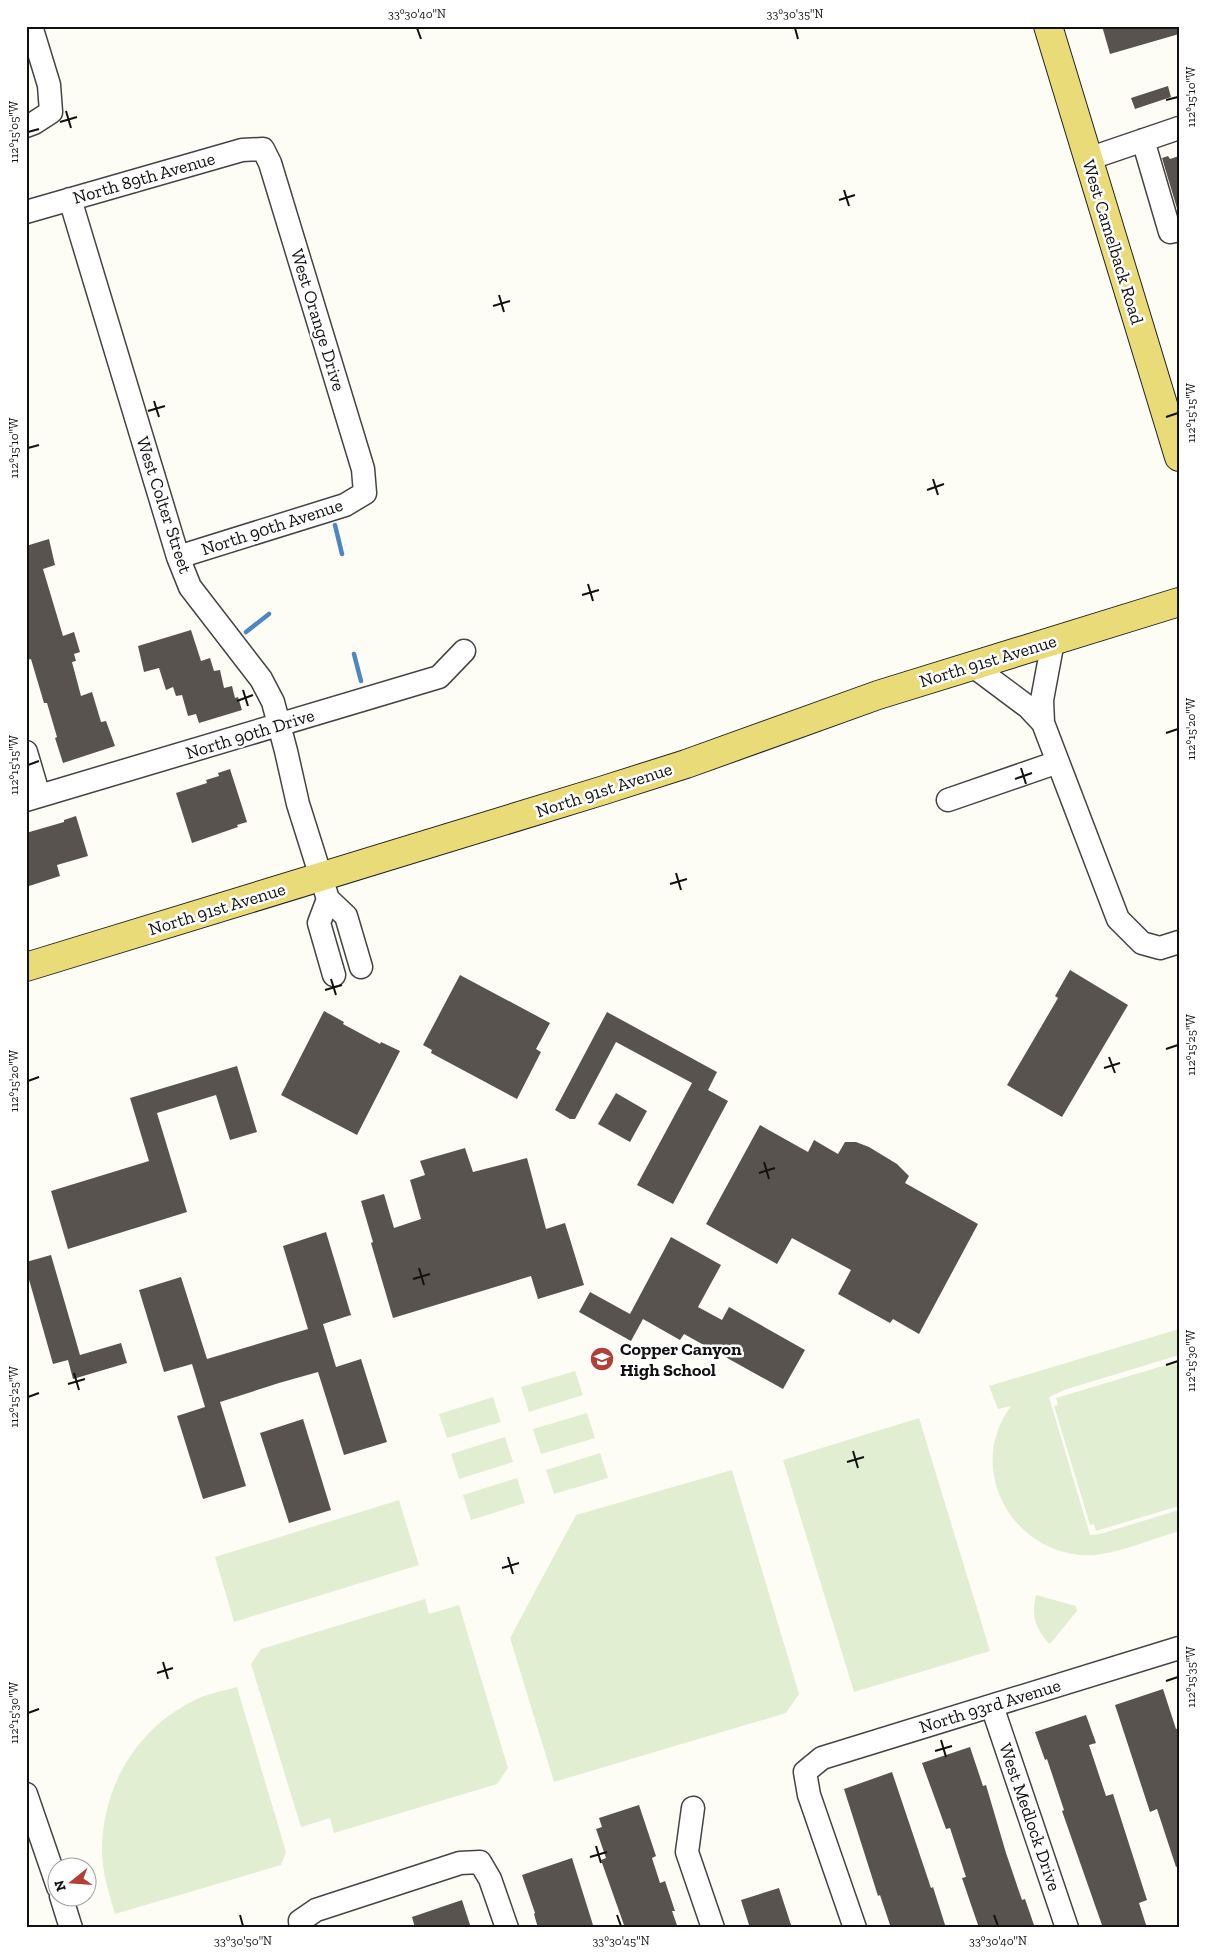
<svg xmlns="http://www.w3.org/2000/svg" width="1205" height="1954" viewBox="0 0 1205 1954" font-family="'Zilla Slab',serif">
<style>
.pitch{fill:#e2eed2}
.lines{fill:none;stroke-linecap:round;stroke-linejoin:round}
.stream{stroke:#4d86c0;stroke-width:4.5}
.building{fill:#58534e}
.minor-casing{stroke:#444;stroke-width:25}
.major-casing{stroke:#222;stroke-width:30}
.minor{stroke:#fff;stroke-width:22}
.major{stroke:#eadb79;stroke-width:28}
.ticks{fill:none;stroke:#111;stroke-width:2}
.labels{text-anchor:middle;stroke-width:5;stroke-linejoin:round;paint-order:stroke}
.street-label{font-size:18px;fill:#111;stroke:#fff}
.poi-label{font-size:18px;font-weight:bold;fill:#111;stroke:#fff;text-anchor:start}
.neatline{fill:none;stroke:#111;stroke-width:2}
.ticks-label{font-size:12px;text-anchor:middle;fill:#111}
</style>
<rect width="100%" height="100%" fill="#fefdf5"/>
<!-- pitch -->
<path class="pitch" d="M1179 1329V1355L1064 1390 1049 1397 1090 1535 1100 1534 1179 1510V1531C1149 1540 1109 1558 1079 1555 1007 1547 967 1465 1011 1406L998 1409 989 1386Z
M1179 1361V1506L1096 1531 1094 1524 1090 1525 1054 1406 1058 1405 1056 1398Z
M575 1371 583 1395 529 1412 521 1387Z
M493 1397 501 1422 447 1438 439 1414Z
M587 1413 595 1438 541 1454 533 1429Z
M919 1418 990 1651 854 1692 783 1460Z
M505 1437 513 1462 459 1479 451 1454Z
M600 1453 608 1478 554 1494 546 1470Z
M732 1470 799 1694 786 1713 554 1782 510 1638 576 1515Z
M517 1478 525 1503 471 1520 463 1495Z
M399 1500 419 1565 234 1622 215 1557Z
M1036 1595 1076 1606 1077 1611 1050 1644C1035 1630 1031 1614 1036 1595Z
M425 1599 429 1614 459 1605 508 1768 497 1784 334 1833 330 1818 301 1827 251 1664 261 1649Z
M237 1687 286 1852 281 1865 115 1914C109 1894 102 1872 102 1850 102 1788 136 1729 193 1701 206 1694 222 1691 237 1687Z"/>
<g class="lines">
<!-- stream -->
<path class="stream" d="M335 525 342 554
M246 632 269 614
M354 654 361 681"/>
</g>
<!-- building -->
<path class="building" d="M1102 26H1179V34L1110 54Z
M1168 86 1171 97 1135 109 1131 98Z
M1168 156 1170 159 1179 156V215L1162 158Z
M49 539 55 565 43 569 63 636 74 632 80 652 74 654 76 661 72 662 81 696 92 692 101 722 106 721 115 746 63 763 55 738 57 737 47 703H44L31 659 26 660V546Z
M191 630 201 661 210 658 214 671 220 670 224 688 232 686 235 698 238 697 242 710 199 723 196 714 188 716 182 695 176 696 173 687 166 690 159 668 144 672 138 646Z
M230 769 247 822 237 825 238 827 192 843 176 793 207 783 206 780 219 776 218 773Z
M76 816 88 856 57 865 60 876 26 887V833L64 822V820Z
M1070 970 1128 1005 1062 1117 1007 1085 1058 998 1055 996Z
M460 975 550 1023 536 1049 541 1052 517 1099 431 1053 432 1050 423 1045Z
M324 1011 344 1022 343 1024 380 1044 381 1042 400 1051 357 1135 281 1095Z
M607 1012 717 1072 708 1090 728 1101 673 1204 637 1185 692 1083 616 1042 575 1119H570L555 1110Z
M237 1066 257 1132 230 1140 216 1095 157 1113 187 1212 68 1249 51 1191 149 1161 130 1098Z
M616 1093 647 1111 630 1142 598 1124Z
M760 1125 808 1152 814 1140 838 1154 845 1142H856L869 1147 897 1164 909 1176 905 1183 978 1224 919 1334 893 1319 890 1323 838 1294 851 1270 792 1238 777 1264 706 1224Z
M465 1148 473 1172 527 1158 546 1229 565 1223 584 1285 538 1299 531 1276 393 1318 371 1243 373 1242 361 1201 384 1194 394 1228 421 1219 410 1180 425 1175 420 1161Z
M326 1232 351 1315 323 1324 336 1367 361 1359 387 1442 344 1455 318 1372 279 1383 220 1402 246 1486 203 1499 177 1416 205 1407 192 1364 164 1372 139 1290 181 1277 207 1359 308 1329 283 1246Z
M671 1237 721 1265 698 1307 722 1320 729 1307 805 1350 783 1389 684 1334 680 1340 643 1319 631 1341 579 1312 590 1292 630 1314Z
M51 1255 80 1355 121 1343 127 1363 73 1379 68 1360 53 1364 26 1269V1262Z
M303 1419 331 1510 289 1523 260 1433Z
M1163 1689 1176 1729 1179 1728V1866L1176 1867 1157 1809 1150 1812 1115 1705Z
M1086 1715 1096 1743 1089 1745 1106 1796 1113 1794 1147 1900 1139 1903 1147 1928H1103L1062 1811 1064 1810 1047 1759 1045 1760 1035 1732Z
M970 1747 983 1786 986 1785 1006 1853 1022 1900 1025 1899 1035 1928H979L962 1878 966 1877 950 1828 946 1829 922 1763Z
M892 1772 931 1888 933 1887 946 1928H891L880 1895 878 1896 844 1789Z
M639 1805 656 1856 652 1858 660 1883 665 1881 675 1911H672L678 1928H625L601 1860 606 1858 596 1829 602 1827 599 1818Z
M572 1858 593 1925 584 1928H538L534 1914 535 1913 522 1875Z
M779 1888 792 1928H750L741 1900Z
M462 1900 471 1928H415L412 1917Z"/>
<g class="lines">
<!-- minor casing -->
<g class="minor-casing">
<path id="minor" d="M26 126 34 123 51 112 49 85 31 26
M1143 140 1170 232 1179 230
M1088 159 1179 128
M70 199 178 557 190 587 261 679 273 702 286 751 298 804 321 877 328 899 346 916 361 967
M26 212 242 150 263 149 270 163 363 469 365 493 345 505 178 557
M973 666 1028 707 1043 723 1042 700 1053 641
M1043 723 1118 919 1142 943 1160 948 1179 942
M26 752 39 796
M26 800 439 677 464 651
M948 800 1058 762
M328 899 319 923 334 975
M992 1706 1067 1928
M26 1794 58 1887
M693 1808 687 1852 713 1928
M61 1896 71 1928
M301 1928 300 1921 316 1910 460 1863 480 1862 490 1879 507 1928
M855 1928 809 1795 805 1772 822 1758 1179 1648"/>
</g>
<!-- major casing -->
<g class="major-casing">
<path id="major" d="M1048 26 1179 457
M26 967 601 791 686 764 878 695 1179 602"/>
</g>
<!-- minor -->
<use href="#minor" class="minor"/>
<!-- major -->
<use href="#major" class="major"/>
</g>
<!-- ticks -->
<path class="ticks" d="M417 28 421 39M795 28 798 39M1166 100 1178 97M66 111 71 128M60 122 77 117M28 132 39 129M844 190 849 206M839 200 855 195M499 295 504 312M493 306 510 301M154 401 159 417M148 411 165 406M1166 417 1178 413M28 448 39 445M933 479 938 495M927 490 944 484M588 584 593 601M582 595 599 590M243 690 248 706M237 701 253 695M1166 733 1178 729M28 765 39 761M1021 768 1026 784M1015 779 1032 773M676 873 681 890M670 884 687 879M331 979 336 995M325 990 342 985M1166 1049 1178 1045M1109 1057 1115 1073M1104 1068 1120 1063M28 1081 39 1077M764 1162 769 1179M759 1173 775 1168M419 1268 424 1285M413 1279 430 1274M1166 1365 1178 1361M74 1373 79 1390M68 1384 85 1379M28 1397 39 1393M853 1451 858 1468M847 1462 864 1457M508 1557 513 1574M502 1568 519 1563M163 1662 168 1679M157 1673 173 1668M1166 1681 1178 1677M28 1713 39 1709M941 1740 946 1757M935 1751 952 1746M596 1846 601 1863M590 1857 607 1852M240 1915 243 1926M617 1915 621 1926M994 1915 998 1926"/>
<!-- icons -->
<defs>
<g id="school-disc" transform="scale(1.25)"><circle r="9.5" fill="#b33e36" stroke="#fff"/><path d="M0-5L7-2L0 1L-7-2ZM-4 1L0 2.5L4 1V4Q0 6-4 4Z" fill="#fff"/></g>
</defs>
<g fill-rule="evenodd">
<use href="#school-disc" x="602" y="1359"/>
</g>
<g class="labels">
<!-- street labels -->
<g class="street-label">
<text transform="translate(144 178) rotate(-16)" y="6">North 89th Avenue</text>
<text transform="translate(1113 242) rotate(73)" y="6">West Camelback Road</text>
<text transform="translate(318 320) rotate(73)" y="6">West Orange Drive</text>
<text transform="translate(164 505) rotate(72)" y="6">West Colter Street</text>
<text transform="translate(272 527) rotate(-18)" y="6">North 90th Avenue</text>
<text transform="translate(988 661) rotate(-17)" y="6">North 91st Avenue</text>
<text transform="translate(250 734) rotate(-17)" y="6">North 90th Drive</text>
<text transform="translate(604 790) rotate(-18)" y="6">North 91st Avenue</text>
<text transform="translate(217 909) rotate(-17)" y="6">North 91st Avenue</text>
<text transform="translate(990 1706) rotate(-17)" y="6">North 93rd Avenue</text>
<text transform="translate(1030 1817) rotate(71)" y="6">West Medlock Drive</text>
</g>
<!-- poi labels -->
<g class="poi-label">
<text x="620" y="1355">Copper Canyon<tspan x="620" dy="21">High School</tspan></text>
</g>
</g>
<!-- border -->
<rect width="1205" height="1954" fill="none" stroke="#ffffff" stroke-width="55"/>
<!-- north arrow -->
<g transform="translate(72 1882) rotate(253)"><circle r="24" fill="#ffffff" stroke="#a0a0a0"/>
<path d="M0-4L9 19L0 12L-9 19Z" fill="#b33e36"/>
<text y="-8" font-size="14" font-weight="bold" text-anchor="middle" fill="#111111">N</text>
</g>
<rect x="28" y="28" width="1150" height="1898" class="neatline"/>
<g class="ticks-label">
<text x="417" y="18">33°30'40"N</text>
<text x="795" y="18">33°30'35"N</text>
<text transform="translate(1191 97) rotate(-90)" y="4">112°15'10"W</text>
<text transform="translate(14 132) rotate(-90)" y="4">112°15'05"W</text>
<text transform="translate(1191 413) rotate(-90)" y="4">112°15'15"W</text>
<text transform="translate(14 448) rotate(-90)" y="4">112°15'10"W</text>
<text transform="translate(1191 729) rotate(-90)" y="4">112°15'20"W</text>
<text transform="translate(14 765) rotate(-90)" y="4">112°15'15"W</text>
<text transform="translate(1191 1045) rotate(-90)" y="4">112°15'25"W</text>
<text transform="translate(14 1081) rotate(-90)" y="4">112°15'20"W</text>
<text transform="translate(1191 1361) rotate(-90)" y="4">112°15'30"W</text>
<text transform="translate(14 1397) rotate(-90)" y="4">112°15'25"W</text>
<text transform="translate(1191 1677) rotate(-90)" y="4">112°15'35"W</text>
<text transform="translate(14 1713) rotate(-90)" y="4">112°15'30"W</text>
<text x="243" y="1945">33°30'50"N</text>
<text x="621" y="1945">33°30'45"N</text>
<text x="998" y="1945">33°30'40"N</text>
</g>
</svg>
